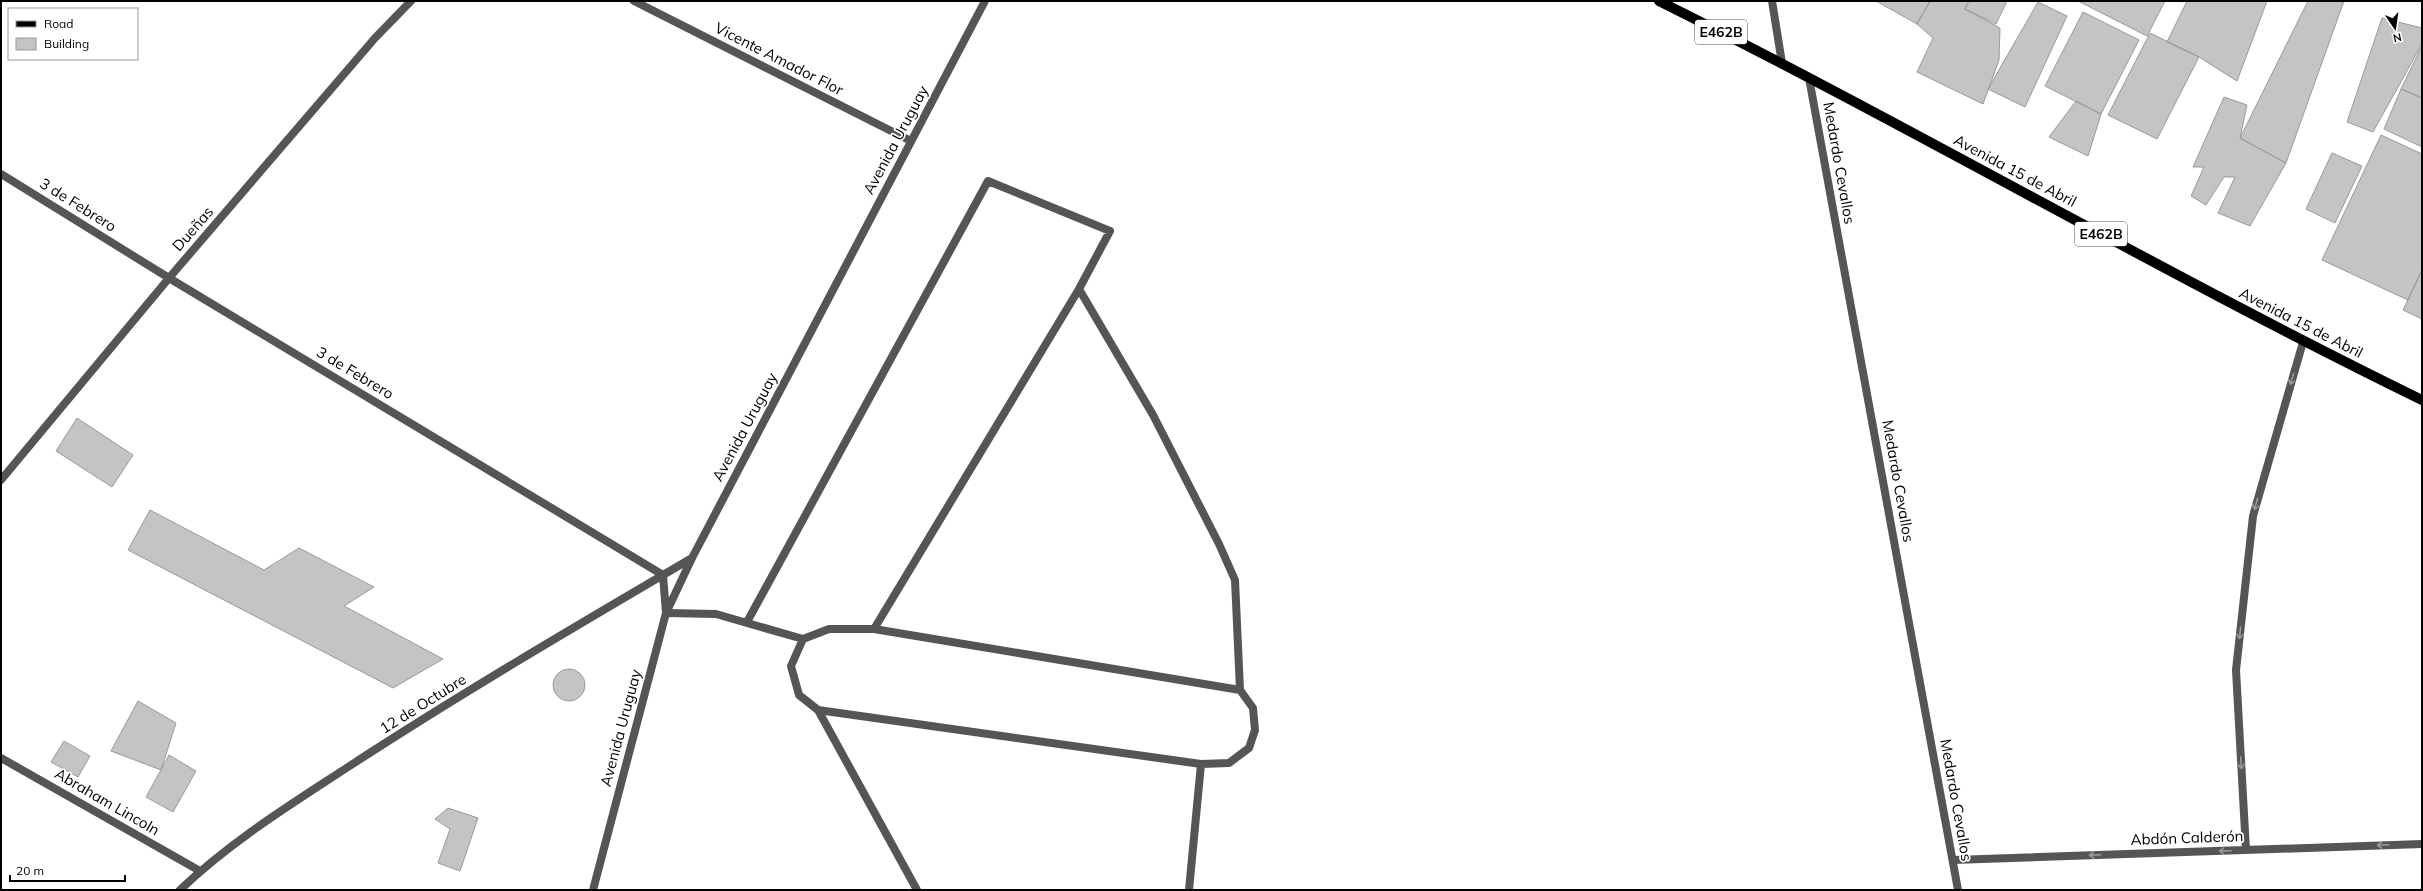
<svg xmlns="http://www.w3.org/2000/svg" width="2423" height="891" viewBox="0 0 2423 891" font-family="Mulish,sans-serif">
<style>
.building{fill:#c4c4c4;stroke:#999}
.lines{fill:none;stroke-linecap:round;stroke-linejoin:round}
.service{stroke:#555;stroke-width:8}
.minor{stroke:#555;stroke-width:8}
.tertiary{stroke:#555;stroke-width:8}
.primary{stroke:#000;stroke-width:10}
.oneway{stroke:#999}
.labels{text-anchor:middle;stroke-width:3.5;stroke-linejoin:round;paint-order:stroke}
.shield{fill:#fff;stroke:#4c4c4c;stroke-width:1}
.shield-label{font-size:14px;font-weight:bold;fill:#000}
.street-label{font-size:15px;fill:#000;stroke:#fff}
</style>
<rect width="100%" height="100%" fill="#fff"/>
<!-- building -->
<path class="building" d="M1876 1H1930L1917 24Z
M1930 1H1969L1965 9 2000 28 1999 60 1983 104 1917 72 1933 38 1917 24Z
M1969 1H2007L1996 24 1965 9Z
M2078 1H2165L2147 36Z
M2187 1H2267L2237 81 2199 57 2167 42Z
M2308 1H2344L2286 163 2240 138Z
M2038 2 2067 16 2025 107 1988 89Z
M2083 12 2139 40 2101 114 2045 86Z
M2382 18 2422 28V44L2373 132 2347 122Z
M2150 33 2199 57 2157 139 2108 115Z
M2422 46V98L2401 89Z
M2401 89 2422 98V147L2384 129Z
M2224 97 2247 105 2240 138 2286 163 2250 226 2218 213 2235 177H2224L2206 205 2191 196 2204 167H2193Z
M2076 101 2101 114 2088 156 2049 137Z
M2381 135 2422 154V270L2408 300 2322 260Z
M2332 153 2362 166 2335 223 2306 209Z
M2422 270V319L2403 310Z
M77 418 133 455 112 487 56 451Z
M150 510 264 570 299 548 374 587 344 606 443 659 393 688 128 550Z
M553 685a16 16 0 1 1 32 0a16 16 0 1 1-32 0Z
M138 701 176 723 161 770 111 751Z
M64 741 90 756 78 777 51 762Z
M169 755 196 771 173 812 146 797Z
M448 808 478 818 460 871 438 863 450 829 435 819Z"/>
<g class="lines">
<!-- service -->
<path class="service" d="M666 613 716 614 803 639 829 629H874L1079 289
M747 622 988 181 1110 231 1079 289 1153 415 1219 544 1235 580 1240 690 1253 708 1255 730 1249 748 1229 763 1201 764 818 710 799 695 791 666 803 639
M874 629 1240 690
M818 710 917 890
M1189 890 1201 764"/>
<!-- minor -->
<path class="minor" d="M634 1 911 141
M1 174 169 278 663 575 666 613
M1 480 169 278 375 38 411 1
M1 758 200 871
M2246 850 2236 670 2253 516 2303 342
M1953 860 2422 844
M180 890C230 842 290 805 348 767 460 694 576 626 692 558
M593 890 666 613 692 558 985 1"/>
<!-- tertiary -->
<path class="tertiary" d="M1772 1 1782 63
M1809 78 1958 890"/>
<!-- primary -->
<path class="primary" d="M1659 1C1916 129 2164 274 2422 400"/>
</g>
<!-- one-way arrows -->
<defs><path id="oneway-shaft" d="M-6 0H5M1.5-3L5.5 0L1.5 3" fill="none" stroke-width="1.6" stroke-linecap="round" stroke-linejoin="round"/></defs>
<g class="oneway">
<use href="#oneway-shaft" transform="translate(2292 379) rotate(106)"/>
<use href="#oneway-shaft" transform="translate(2256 504) rotate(106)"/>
<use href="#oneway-shaft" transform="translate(2240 633) rotate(96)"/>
<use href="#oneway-shaft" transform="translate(2241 763) rotate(87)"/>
<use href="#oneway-shaft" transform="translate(2383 845) rotate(178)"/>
<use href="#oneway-shaft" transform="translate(2225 851) rotate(178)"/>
<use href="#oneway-shaft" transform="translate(2095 855) rotate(178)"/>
</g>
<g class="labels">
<!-- shield labels -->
<g class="shield">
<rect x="1695" y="20" width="52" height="24" rx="3"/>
<rect x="2075" y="222" width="52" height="24" rx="3"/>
</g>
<g class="shield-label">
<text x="1721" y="37">E462B</text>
<text x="2101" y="239">E462B</text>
</g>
<!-- street labels -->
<g class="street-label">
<text transform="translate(779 59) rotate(27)" y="5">Vicente Amador Flor</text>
<text transform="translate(896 140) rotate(-62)" y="5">Avenida Uruguay</text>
<text transform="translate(1839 163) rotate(80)" y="5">Medardo Cevallos</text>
<text transform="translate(2015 171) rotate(28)" y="5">Avenida 15 de Abril</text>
<text transform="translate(78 205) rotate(32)" y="5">3 de Febrero</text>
<text transform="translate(193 229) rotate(-49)" y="5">Dueñas</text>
<text transform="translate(2301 323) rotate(27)" y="5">Avenida 15 de Abril</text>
<text transform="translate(355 373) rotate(31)" y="5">3 de Febrero</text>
<text transform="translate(745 427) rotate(-62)" y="5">Avenida Uruguay</text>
<text transform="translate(1898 481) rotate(80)" y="5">Medardo Cevallos</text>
<text transform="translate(423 704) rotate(-32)" y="5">12 de Octubre</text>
<text transform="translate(621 728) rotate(-75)" y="5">Avenida Uruguay</text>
<text transform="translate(1956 800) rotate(80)" y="5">Medardo Cevallos</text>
<text transform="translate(107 802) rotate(30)" y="5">Abraham Lincoln</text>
<text transform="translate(2187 838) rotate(-2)" y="5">Abdón Calderón</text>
</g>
</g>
<!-- border -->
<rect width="2423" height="891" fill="none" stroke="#000000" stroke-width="4"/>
<!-- legend -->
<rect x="8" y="8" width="130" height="52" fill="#ffffff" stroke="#999999"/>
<rect x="16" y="21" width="20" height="6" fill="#000000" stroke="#999999"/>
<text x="44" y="28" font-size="12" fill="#000000">Road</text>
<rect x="16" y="38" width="20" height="12" fill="#c4c4c4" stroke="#999999"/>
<text x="44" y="48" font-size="12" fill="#000000">Building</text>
<!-- north arrow -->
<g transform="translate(2395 28) rotate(167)" stroke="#ffffff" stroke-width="3" paint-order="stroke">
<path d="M0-3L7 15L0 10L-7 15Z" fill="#000000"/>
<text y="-6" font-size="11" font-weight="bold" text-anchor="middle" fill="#000000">N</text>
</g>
<!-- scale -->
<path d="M10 875v6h115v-6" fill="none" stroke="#000000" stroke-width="2"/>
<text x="16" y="875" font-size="12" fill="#000000" stroke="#ffffff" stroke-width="3" paint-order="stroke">20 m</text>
</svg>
